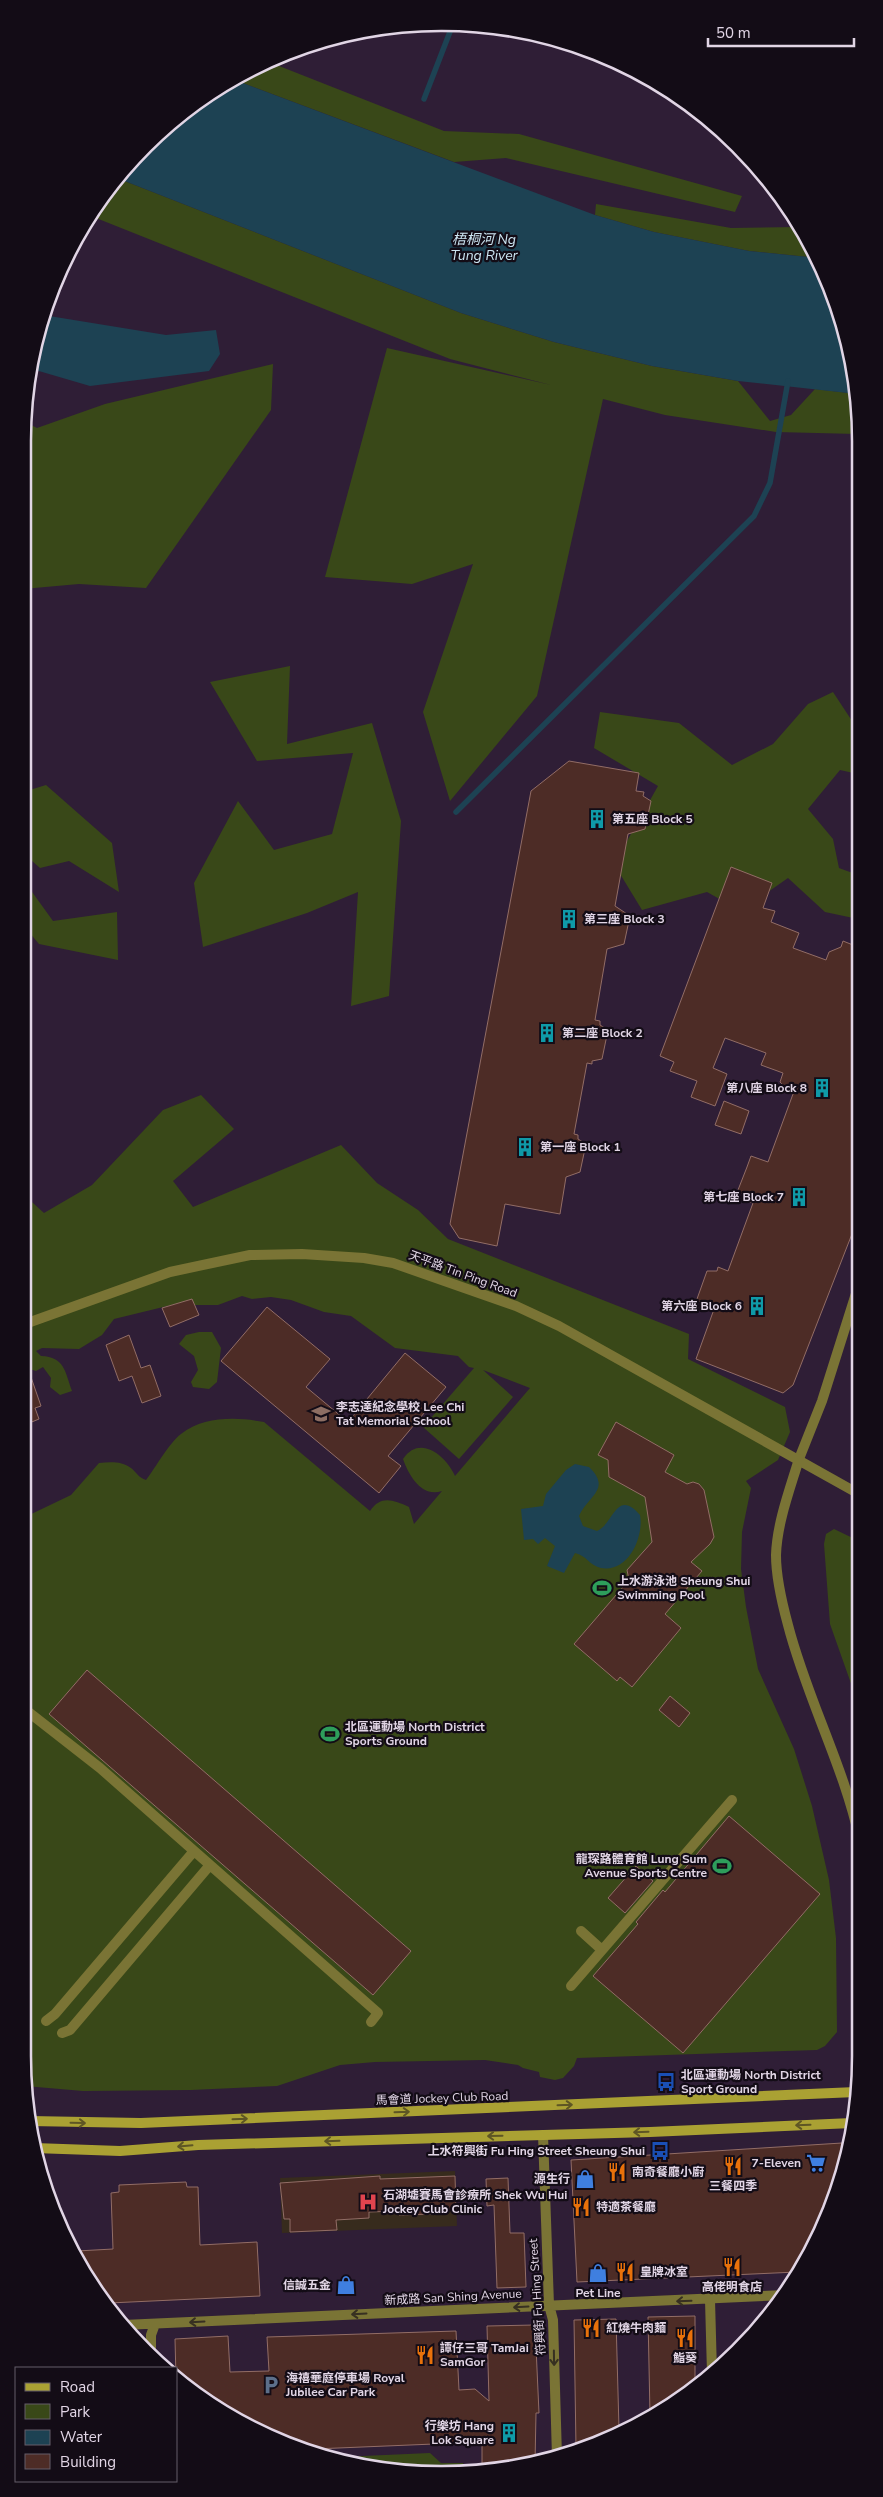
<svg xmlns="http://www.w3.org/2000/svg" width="883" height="2497" viewBox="0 0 883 2497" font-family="'Nunito Sans','Noto Sans SC',sans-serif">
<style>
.medical{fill:#372b1d}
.green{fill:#394818}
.water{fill:#1d4253}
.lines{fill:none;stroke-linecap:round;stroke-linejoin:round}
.stream{stroke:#1d4253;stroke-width:5.5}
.building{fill:#4d2c26;stroke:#926d66}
.pedestrian{stroke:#7a7435;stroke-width:10}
.minor{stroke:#7a7435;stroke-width:10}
.tertiary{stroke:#7a7435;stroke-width:10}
.secondary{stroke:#aaa133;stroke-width:10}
.oneway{stroke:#5e5624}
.oneway2{stroke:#373021}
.labels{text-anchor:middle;stroke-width:4.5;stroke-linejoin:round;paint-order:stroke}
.poi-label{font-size:12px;font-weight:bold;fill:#e1d5e5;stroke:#130c16;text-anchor:start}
.street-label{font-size:12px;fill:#e1d5e5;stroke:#130c16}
.water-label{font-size:14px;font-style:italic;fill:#cbe4f1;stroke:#130c16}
.rim{fill:none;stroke:#e1d5e5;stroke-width:2.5}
</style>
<rect width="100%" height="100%" fill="#2f1e36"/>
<!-- medical -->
<path class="medical" d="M455 2171 457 2226 282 2233 280 2178Z"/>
<!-- green -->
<path class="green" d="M269 62 444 131 519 134 742 196 735 212 506 158 454 162 232 79Z
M117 178 461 313 554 342 652 366 738 381 770 421 791 415 815 389 857 394V434L776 432 665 415 603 399 537 696 450 801 423 712 473 564 412 584 325 577 387 348 551 385 450 359 91 216 109 187Z
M596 204 731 228 798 227 818 258 749 251 654 232 595 215Z
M273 364 271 410 146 588 79 584 23 589 22 442 25 422 37 428 105 404Z
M290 666 287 744 372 723 401 821 389 996 351 1006 358 892 307 913 203 947 194 883 238 801 274 850 332 834 353 753 257 761 210 682Z
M833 692 858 730V774L840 770 808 809 833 839 839 868 858 875V919L825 912 788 878 741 911 707 892 642 910 614 864 658 786 594 748 600 712 679 723 732 765 773 744 808 704Z
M46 785 112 843 119 892 69 861 40 868 23 853V792Z
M22 878 53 921 117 912 118 960 39 944 23 925Z
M201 1095 234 1129 173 1181 193 1207 341 1145 377 1183 418 1210 448 1239 689 1334 688 1359 785 1407 790 1432 778 1460 746 1481 751 1488 742 1532 741 1569 746 1607 758 1669 794 1749 812 1806 829 1880 836 1938 837 2032 825 2046 817 2050 577 2058 574 2066 563 2078 555 2080 540 2077 539 2072 523 2068 518 2065 485 2060 375 2062 340 2065 277 2086 191 2090 83 2091 25 2086 22 2055 23 1518 71 1495 99 1463C110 1462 122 1461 131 1468 136 1472 139 1478 146 1480 156 1467 169 1443 181 1434 204 1416 237 1417 264 1422L370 1511C381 1495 393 1500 409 1507L414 1524 442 1491C422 1498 409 1476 403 1459 420 1434 446 1456 455 1476L530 1388 483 1370 513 1397 459 1459 423 1427 474 1368 469 1367 458 1356 395 1348 351 1316 324 1312 291 1300 271 1297 252 1299 242 1296 218 1305H194L192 1300 114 1319 102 1335 79 1349 42 1348 36 1351 41 1356C65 1357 65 1372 72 1391L60 1395 50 1387 51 1378 43 1367 36 1371 23 1367 22 1193 44 1213 92 1185 163 1110Z
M199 1332H212L221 1348 217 1382 209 1389 193 1387 191 1382 198 1370 194 1356 179 1344 186 1335Z
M834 1529 859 1541 860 1650 858 1663 860 1666V1709L830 1624 824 1544 826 1534Z
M430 2453 441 2463H463L468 2474 387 2471 340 2457Z"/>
<!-- water -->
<path class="water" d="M232 79 595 215 654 232 749 251 818 258 857 387V394L738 381 652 366 554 342 461 313 117 178 165 127Z
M43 315 166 335 216 330 220 354 209 371 90 386 32 369 37 333Z
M575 1464 589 1467C612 1489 588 1496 579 1516L583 1526 597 1531C614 1524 616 1488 640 1515 644 1536 629 1573 601 1568 590 1566 586 1555 575 1553L564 1573 547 1566 555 1546 545 1538 538 1544 533 1539 524 1540 521 1509 543 1506 546 1494 566 1470Z"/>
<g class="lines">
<!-- stream -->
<path class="stream" d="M424 99 453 24
M456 812 754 516 770 483 788 381"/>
</g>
<!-- building -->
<path class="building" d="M569 761 639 773 636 791 644 792 643 796 651 801 645 829 628 834 615 906 630 916 624 944 607 949 595 1020 600 1021V1025L608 1030 602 1059 592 1061V1064L587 1063 574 1134 578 1135V1139L586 1144 580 1172 566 1177 560 1214 505 1204 497 1246 459 1238 450 1224 531 791Z
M731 867 772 883 763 908 775 911 771 922 799 933 793 948 826 960 829 952 841 947 843 941 858 947 859 1216 793 1385 783 1393 696 1359 713 1312 702 1308 703 1305 697 1299 707 1271H717L718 1267 728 1271 753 1203 744 1200 745 1197 738 1190 747 1167 751 1156 768 1162 793 1094 785 1091 786 1088 780 1082 783 1073 761 1065 766 1053 725 1038 713 1068 727 1074 715 1106 691 1097 697 1081 670 1071 674 1062 660 1056Z
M724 1101 749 1111 741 1134 715 1125Z
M192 1299 199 1315 170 1327 162 1308Z
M267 1307 330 1359 306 1387 348 1422 405 1353 446 1387 388 1456 401 1466 379 1493 221 1361Z
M129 1335 141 1368 150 1365 161 1396 142 1403 132 1376 119 1381 106 1345Z
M25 1360 41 1406 35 1408 39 1419 22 1426V1361Z
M616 1422 674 1455 665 1472 687 1484 693 1482 699 1484 704 1490 714 1537 710 1544 691 1562 702 1571 665 1614 681 1628 632 1687 620 1677 617 1681 574 1644 629 1580 627 1570 652 1542 645 1497 609 1477 608 1460 598 1455Z
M87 1670 411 1951 373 1995 49 1714Z
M670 1696 690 1713 679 1727 659 1710Z
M729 1816 820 1894 683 2053 593 1976 638 1924 636 1922 663 1890 665 1892Z
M636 1866 653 1881 625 1913 608 1898Z
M842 2143 844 2170 797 2272 577 2282 571 2160Z
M380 2176V2179L455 2176 456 2209 432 2210V2214L399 2215V2211L369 2212V2218L336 2220 337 2230 290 2232V2219H284L280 2183Z
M508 2178 510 2233H524L526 2287 497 2288 494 2205 487 2206 486 2179Z
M186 2182 187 2187H198L200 2245 257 2242 260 2296 109 2303 77 2251 113 2249 111 2193 119 2192V2185Z
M695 2316V2387L675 2404 650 2415 648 2317Z
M616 2319 619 2429 576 2448 574 2320Z
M535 2325 539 2413H536L535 2463 482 2471V2442L314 2449 256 2431 187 2388 176 2378 175 2339 228 2336 230 2372 269 2371 267 2337 456 2331 459 2390 475 2389 489 2401 487 2326Z"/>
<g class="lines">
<!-- pedestrian -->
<path class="pedestrian" d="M22 1707 100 1768 378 2013 371 2022
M581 1931 602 1950
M571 1986 732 1800
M46 2021 55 2014 194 1851
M62 2033 70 2030 210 1865"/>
<!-- minor -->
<path class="minor" d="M799 1459 822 1401 859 1284
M543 2135 549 2305 553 2320 557 2457
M710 2300 712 2373
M123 2325 785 2295
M151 2354V2335L155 2324"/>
<!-- tertiary -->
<path class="tertiary" d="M22 1325 170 1272 250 1255 302 1254 364 1258 393 1263 516 1306 559 1326 859 1494
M799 1459C790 1489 777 1523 776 1555 776 1578 782 1603 788 1625 807 1699 844 1766 860 1841"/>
<!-- secondary -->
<path class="secondary" d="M29 2121 141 2123 856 2092
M34 2148 120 2151 198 2145 650 2132 852 2123"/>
</g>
<!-- one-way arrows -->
<defs><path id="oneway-shaft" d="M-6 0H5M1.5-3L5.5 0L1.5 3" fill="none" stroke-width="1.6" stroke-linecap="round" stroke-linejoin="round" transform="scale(1.25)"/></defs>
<g class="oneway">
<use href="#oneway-shaft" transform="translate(565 2105) rotate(-2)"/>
<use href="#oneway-shaft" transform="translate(402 2112) rotate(-2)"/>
<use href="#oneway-shaft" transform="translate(240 2119) rotate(-2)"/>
<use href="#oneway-shaft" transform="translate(78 2123) rotate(1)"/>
<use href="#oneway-shaft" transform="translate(803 2125) rotate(178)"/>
<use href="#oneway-shaft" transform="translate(641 2132) rotate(178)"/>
<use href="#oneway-shaft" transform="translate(495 2136) rotate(179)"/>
<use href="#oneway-shaft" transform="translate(332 2141) rotate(178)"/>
<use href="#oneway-shaft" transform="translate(185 2146) rotate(175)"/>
</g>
<g class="oneway2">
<use href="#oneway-shaft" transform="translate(684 2301) rotate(178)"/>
<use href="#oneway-shaft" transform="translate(521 2307) rotate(177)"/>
<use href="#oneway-shaft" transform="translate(359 2314) rotate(177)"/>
<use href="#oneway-shaft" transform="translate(197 2322) rotate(177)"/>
<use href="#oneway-shaft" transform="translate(554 2358) rotate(89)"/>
</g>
<!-- icons -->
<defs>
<g id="building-bare" transform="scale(1.5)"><path d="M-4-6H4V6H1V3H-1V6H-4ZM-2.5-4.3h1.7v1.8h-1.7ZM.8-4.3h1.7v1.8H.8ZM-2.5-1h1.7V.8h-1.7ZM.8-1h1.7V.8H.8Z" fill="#0f9aa8" stroke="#130c16" stroke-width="2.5" paint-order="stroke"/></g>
<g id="school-bare" transform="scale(1.5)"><path d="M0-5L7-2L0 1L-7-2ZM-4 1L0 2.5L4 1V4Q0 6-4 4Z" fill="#8d6e63" stroke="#130c16" stroke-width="2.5" paint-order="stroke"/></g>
<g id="stadium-bare" transform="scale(1.5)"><path d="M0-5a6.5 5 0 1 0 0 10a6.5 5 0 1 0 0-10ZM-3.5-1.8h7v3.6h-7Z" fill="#2e9e5b" stroke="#130c16" stroke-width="2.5" paint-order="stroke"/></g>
<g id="bus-bare" transform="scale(1.5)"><path d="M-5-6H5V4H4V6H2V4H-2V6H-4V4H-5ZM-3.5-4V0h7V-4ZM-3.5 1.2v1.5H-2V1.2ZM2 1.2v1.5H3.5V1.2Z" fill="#1a4fb4" stroke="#130c16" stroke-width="2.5" paint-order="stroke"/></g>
<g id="supermarket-bare" transform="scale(1.5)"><path d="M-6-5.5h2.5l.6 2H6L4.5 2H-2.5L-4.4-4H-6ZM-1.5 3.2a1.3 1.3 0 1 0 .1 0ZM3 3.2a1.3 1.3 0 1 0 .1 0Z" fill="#3f7fe0" stroke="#130c16" stroke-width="2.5" paint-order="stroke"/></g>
<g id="restaurant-bare" transform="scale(1.5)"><path d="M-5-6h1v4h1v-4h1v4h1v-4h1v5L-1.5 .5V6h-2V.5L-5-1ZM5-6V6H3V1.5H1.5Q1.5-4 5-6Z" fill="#e8710a" stroke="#130c16" stroke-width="2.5" paint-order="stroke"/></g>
<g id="shop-bare" transform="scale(1.5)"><path d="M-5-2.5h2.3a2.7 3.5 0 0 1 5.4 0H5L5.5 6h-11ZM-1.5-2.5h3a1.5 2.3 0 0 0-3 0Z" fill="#3f7fe0" stroke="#130c16" stroke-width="2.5" paint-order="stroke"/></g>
<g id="hospital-bare" transform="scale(1.5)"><path d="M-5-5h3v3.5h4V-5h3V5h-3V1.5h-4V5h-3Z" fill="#e0444e" stroke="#130c16" stroke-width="2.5" paint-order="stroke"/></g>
<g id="parking-bare" transform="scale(1.5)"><path d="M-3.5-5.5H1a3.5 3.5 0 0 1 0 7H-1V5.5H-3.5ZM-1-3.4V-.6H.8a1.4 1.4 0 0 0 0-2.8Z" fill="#5c6f8a" stroke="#130c16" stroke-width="2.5" paint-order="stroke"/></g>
</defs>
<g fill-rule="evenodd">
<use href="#building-bare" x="597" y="819"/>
<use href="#building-bare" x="569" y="919"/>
<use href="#building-bare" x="547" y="1033"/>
<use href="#building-bare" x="822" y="1088"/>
<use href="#building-bare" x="525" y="1147"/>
<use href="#building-bare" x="799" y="1197"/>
<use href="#building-bare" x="757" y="1306"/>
<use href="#school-bare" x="321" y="1414"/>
<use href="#stadium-bare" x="602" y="1588"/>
<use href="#stadium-bare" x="330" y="1734"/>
<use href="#stadium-bare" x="722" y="1866"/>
<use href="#bus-bare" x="666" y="2082"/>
<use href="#bus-bare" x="660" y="2151"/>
<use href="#supermarket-bare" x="816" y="2163"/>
<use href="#restaurant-bare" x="733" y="2166"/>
<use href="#restaurant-bare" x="617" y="2172"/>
<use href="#shop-bare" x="585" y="2179"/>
<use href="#hospital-bare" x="368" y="2202"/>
<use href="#restaurant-bare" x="581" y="2207"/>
<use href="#restaurant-bare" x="732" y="2267"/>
<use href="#restaurant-bare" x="625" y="2272"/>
<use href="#shop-bare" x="598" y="2273"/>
<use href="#shop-bare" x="346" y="2285"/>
<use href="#restaurant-bare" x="591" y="2328"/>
<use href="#restaurant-bare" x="685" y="2338"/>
<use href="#restaurant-bare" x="425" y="2355"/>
<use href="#parking-bare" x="271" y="2385"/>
<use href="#building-bare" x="509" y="2433"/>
</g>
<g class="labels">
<!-- poi labels -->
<g class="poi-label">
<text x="612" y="823">第五座 Block 5</text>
<text x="584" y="923">第三座 Block 3</text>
<text x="562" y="1037">第二座 Block 2</text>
<text x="807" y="1092" text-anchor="end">第八座 Block 8</text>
<text x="540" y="1151">第一座 Block 1</text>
<text x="784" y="1201" text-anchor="end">第七座 Block 7</text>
<text x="742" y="1310" text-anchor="end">第六座 Block 6</text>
<text x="336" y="1411">李志達紀念學校 Lee Chi<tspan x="336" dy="14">Tat Memorial School</tspan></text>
<text x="617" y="1585">上水游泳池 Sheung Shui<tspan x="617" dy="14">Swimming Pool</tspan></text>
<text x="345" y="1731">北區運動場 North District<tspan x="345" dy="14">Sports Ground</tspan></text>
<text x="707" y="1863" text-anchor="end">龍琛路體育館 Lung Sum<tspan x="707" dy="14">Avenue Sports Centre</tspan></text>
<text x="681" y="2079">北區運動場 North District<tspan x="681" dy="14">Sport Ground</tspan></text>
<text x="645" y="2155" text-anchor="end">上水符興街 Fu Hing Street Sheung Shui</text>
<text x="801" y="2167" text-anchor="end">7-Eleven</text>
<text x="632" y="2176">南奇餐廳小廚</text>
<text x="570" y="2183" text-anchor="end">源生行</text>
<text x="733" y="2190" text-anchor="middle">三餐四季</text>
<text x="383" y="2199">石湖墟賽馬會診療所 Shek Wu Hui<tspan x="383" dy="14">Jockey Club Clinic</tspan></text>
<text x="596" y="2211">特適茶餐廳</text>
<text x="640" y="2276">皇牌冰室</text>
<text x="331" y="2289" text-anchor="end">信誠五金</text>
<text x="732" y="2291" text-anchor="middle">高佬明食店</text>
<text x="598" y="2297" text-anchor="middle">Pet Line</text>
<text x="606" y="2332">紅燒牛肉麵</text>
<text x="440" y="2352">譚仔三哥 TamJai<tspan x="440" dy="14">SamGor</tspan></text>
<text x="685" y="2362" text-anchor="middle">鮨葵</text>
<text x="286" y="2382">海禧華庭停車場 Royal<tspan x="286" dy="14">Jubilee Car Park</tspan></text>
<text x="494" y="2430" text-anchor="end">行樂坊 Hang<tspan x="494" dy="14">Lok Square</tspan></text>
</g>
<!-- street labels -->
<g class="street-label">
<text transform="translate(463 1274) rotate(20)" y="4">天平路 Tin Ping Road</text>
<text transform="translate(442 2098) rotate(-2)" y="4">馬會道 Jockey Club Road</text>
<text transform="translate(453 2297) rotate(-3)" y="4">新成路 San Shing Avenue</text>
<text transform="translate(537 2297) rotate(-94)" y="4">符興街 Fu Hing Street</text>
</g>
<!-- water labels -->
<g class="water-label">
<text x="484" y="244">梧桐河 Ng<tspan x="484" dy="16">Tung River</tspan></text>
</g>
</g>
<!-- crop -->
<path d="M0 0H883V2497H0ZM441 31H442A410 410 0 0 1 852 441V2056A410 410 0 0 1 442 2466H441A410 410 0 0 1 31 2056V441A410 410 0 0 1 441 31Z" fill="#130c16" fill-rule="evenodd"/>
<path class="rim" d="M441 31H442A410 410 0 0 1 852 441V2056A410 410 0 0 1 442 2466H441A410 410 0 0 1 31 2056V441A410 410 0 0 1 441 31Z"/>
<!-- legend -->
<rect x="15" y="2367" width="162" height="115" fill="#130c16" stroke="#655c69"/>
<rect x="25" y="2383" width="25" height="8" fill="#aaa133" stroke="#655c69"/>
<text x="60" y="2392" font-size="15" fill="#e1d5e5">Road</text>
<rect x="25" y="2404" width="25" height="15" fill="#394818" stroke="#655c69"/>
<text x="60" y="2417" font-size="15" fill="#e1d5e5">Park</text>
<rect x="25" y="2430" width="25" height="15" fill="#1d4253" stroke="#655c69"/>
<text x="60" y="2442" font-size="15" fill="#e1d5e5">Water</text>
<rect x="25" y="2454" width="25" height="15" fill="#4d2c26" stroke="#655c69"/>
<text x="60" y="2467" font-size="15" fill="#e1d5e5">Building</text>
<!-- scale -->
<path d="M708 38v8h146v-8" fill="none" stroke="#e1d5e5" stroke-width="2.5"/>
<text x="716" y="38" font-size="15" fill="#e1d5e5" stroke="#130c16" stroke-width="4" paint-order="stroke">50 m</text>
</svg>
